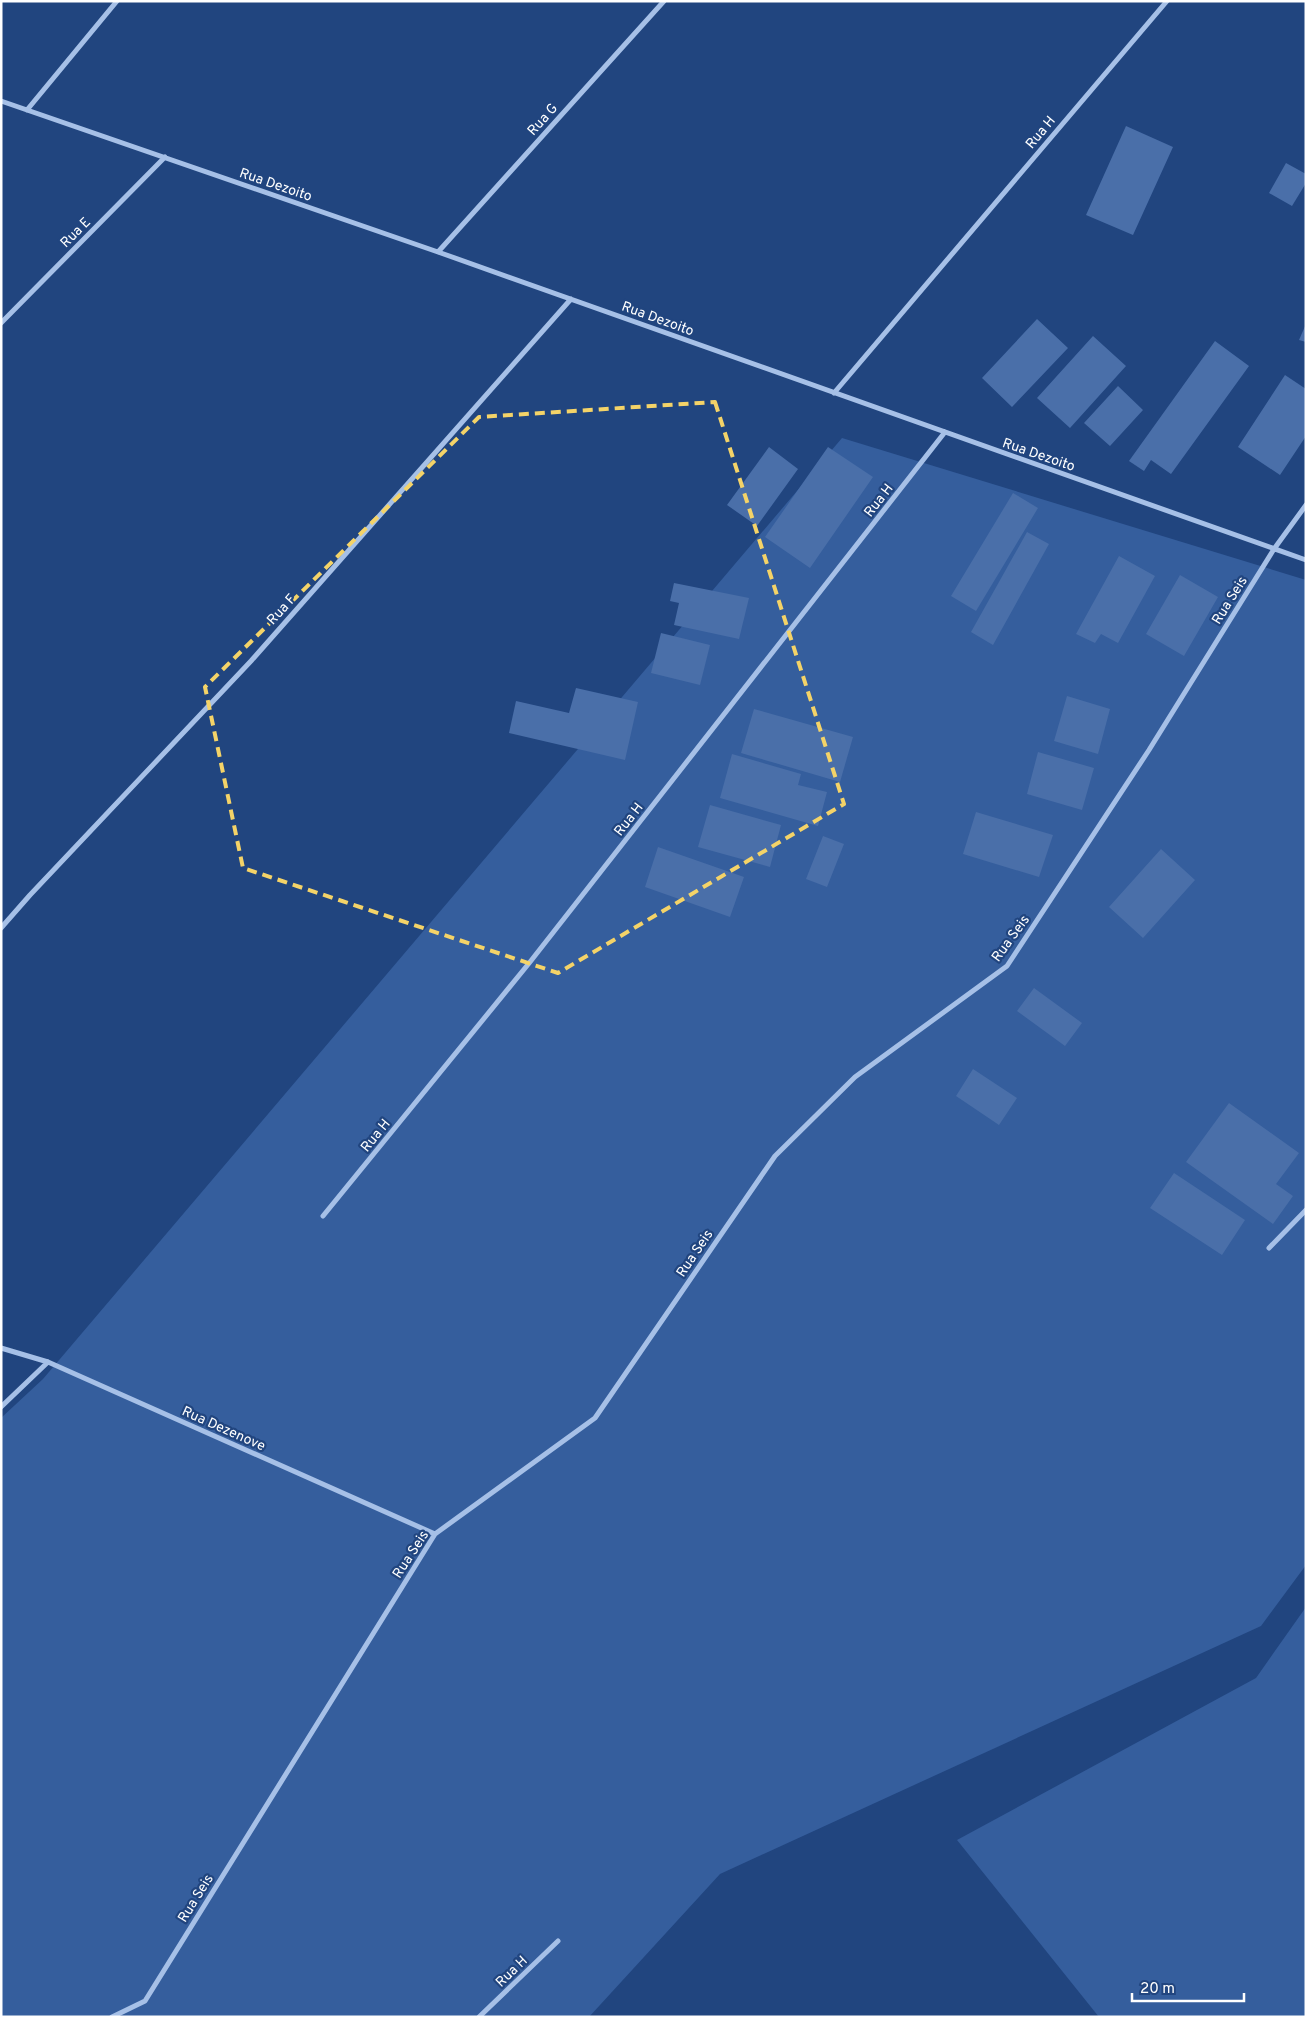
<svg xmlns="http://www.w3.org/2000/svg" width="1307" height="2018" viewBox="0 0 1307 2018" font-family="Overpass,sans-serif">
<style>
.green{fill:#355e9d}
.building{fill:#4a6fa9}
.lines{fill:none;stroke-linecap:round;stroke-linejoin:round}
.street{stroke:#a6c0e7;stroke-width:5}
.marked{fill:none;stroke:#f4d368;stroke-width:4;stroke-dasharray:10 6;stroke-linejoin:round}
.labels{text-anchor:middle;stroke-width:4.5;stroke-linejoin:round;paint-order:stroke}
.street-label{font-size:14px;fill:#fff;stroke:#21457f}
</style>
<rect width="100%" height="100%" fill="#21457f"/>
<!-- green -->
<path class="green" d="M842 438 1306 580V1565L1261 1626 720 1874 589 2017H1V1418L43 1379Z
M1306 1607V2017H1099L957 1840 1256 1678Z"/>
<!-- building -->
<path class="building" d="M1126 126 1173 147 1133 235 1086 215Z
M1286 163 1306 174V183L1292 206 1269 193Z
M1037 319 1068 348 1012 407 982 378Z
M1306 324V342L1299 340Z
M1093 336 1126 366 1070 428 1037 398Z
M1215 341 1249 366 1171 474 1151 460 1144 471 1129 461Z
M1285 375 1306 389V436L1280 475 1238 447Z
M1118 386 1143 410 1110 446 1084 423Z
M769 447 798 469 757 526 727 505Z
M828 447 873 477 810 568 765 537Z
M1013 493 1038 508 976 611 951 596Z
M1027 532 1049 544 993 645 971 632Z
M1119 556 1155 576 1118 643 1101 634 1095 643 1076 634Z
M1180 575 1218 597 1184 656 1146 634Z
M674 583 749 598 739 639 674 625 679 603 670 601Z
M661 633 710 645 700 685 651 673Z
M576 688 638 702 625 760 509 733 516 701 569 713Z
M1067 696 1110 709 1098 754 1054 741Z
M754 709 853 737 840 782 741 753Z
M1038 752 1094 768 1082 810 1027 794Z
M732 754 801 774 798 785 827 792 818 826 720 798Z
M710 805 781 825 770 867 698 847Z
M976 812 1053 835 1039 877 963 854Z
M823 836 844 844 827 887 806 879Z
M658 847 744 877 730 917 645 887Z
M1161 849 1195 880 1143 938 1109 907Z
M1034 988 1082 1023 1065 1046 1017 1011Z
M973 1069 1017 1098 999 1125 956 1096Z
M1229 1103 1299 1153 1276 1184 1293 1196 1273 1224 1186 1162Z
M1174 1173 1245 1220 1222 1255 1150 1208Z"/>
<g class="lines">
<!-- street -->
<path class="street" d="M1 101 438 252 1306 560
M27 110 117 1
M438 252 664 1
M1 323 165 157
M834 393 1167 1
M1 928 30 895 251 661 571 299
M323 1216 530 962 945 432
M1269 1248 1306 1210
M1 1348 48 1362 435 1534
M1 1407 48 1362
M112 2017 145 2001 435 1534 595 1418 775 1156 855 1077 1007 966 1149 750 1274 549 1306 505
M479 2017 558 1941"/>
</g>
<!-- marked area -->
<path class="marked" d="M715 402 844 804 558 973 243 868 205 687 479 417Z"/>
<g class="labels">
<!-- street labels -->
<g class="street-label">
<text transform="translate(542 119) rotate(-48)" y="5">Rua G</text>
<text transform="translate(1040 132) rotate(-50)" y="5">Rua H</text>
<text transform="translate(276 184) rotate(19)" y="5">Rua Dezoito</text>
<text transform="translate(75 232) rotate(-45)" y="5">Rua E</text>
<text transform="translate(658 318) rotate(20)" y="5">Rua Dezoito</text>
<text transform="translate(1039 454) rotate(19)" y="5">Rua Dezoito</text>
<text transform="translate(878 500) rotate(-52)" y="5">Rua H</text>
<text transform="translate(1229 600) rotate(-58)" y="5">Rua Seis</text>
<text transform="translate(281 609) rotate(-48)" y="5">Rua F</text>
<text transform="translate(628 819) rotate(-52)" y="5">Rua H</text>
<text transform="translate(1010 938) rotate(-54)" y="5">Rua Seis</text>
<text transform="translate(375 1135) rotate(-51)" y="5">Rua H</text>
<text transform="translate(694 1253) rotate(-56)" y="5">Rua Seis</text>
<text transform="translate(224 1428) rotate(24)" y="5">Rua Dezenove</text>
<text transform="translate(410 1554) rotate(-57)" y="5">Rua Seis</text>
<text transform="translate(195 1898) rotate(-58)" y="5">Rua Seis</text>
<text transform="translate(511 1971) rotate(-44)" y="5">Rua H</text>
</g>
</g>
<!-- border -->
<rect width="1307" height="2018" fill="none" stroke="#ffffff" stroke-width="5"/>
<!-- scale -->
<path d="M1132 1993v8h112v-8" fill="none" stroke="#ffffff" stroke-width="2.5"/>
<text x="1140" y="1993" font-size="15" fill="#ffffff" stroke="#21457f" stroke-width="4" paint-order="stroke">20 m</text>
</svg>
